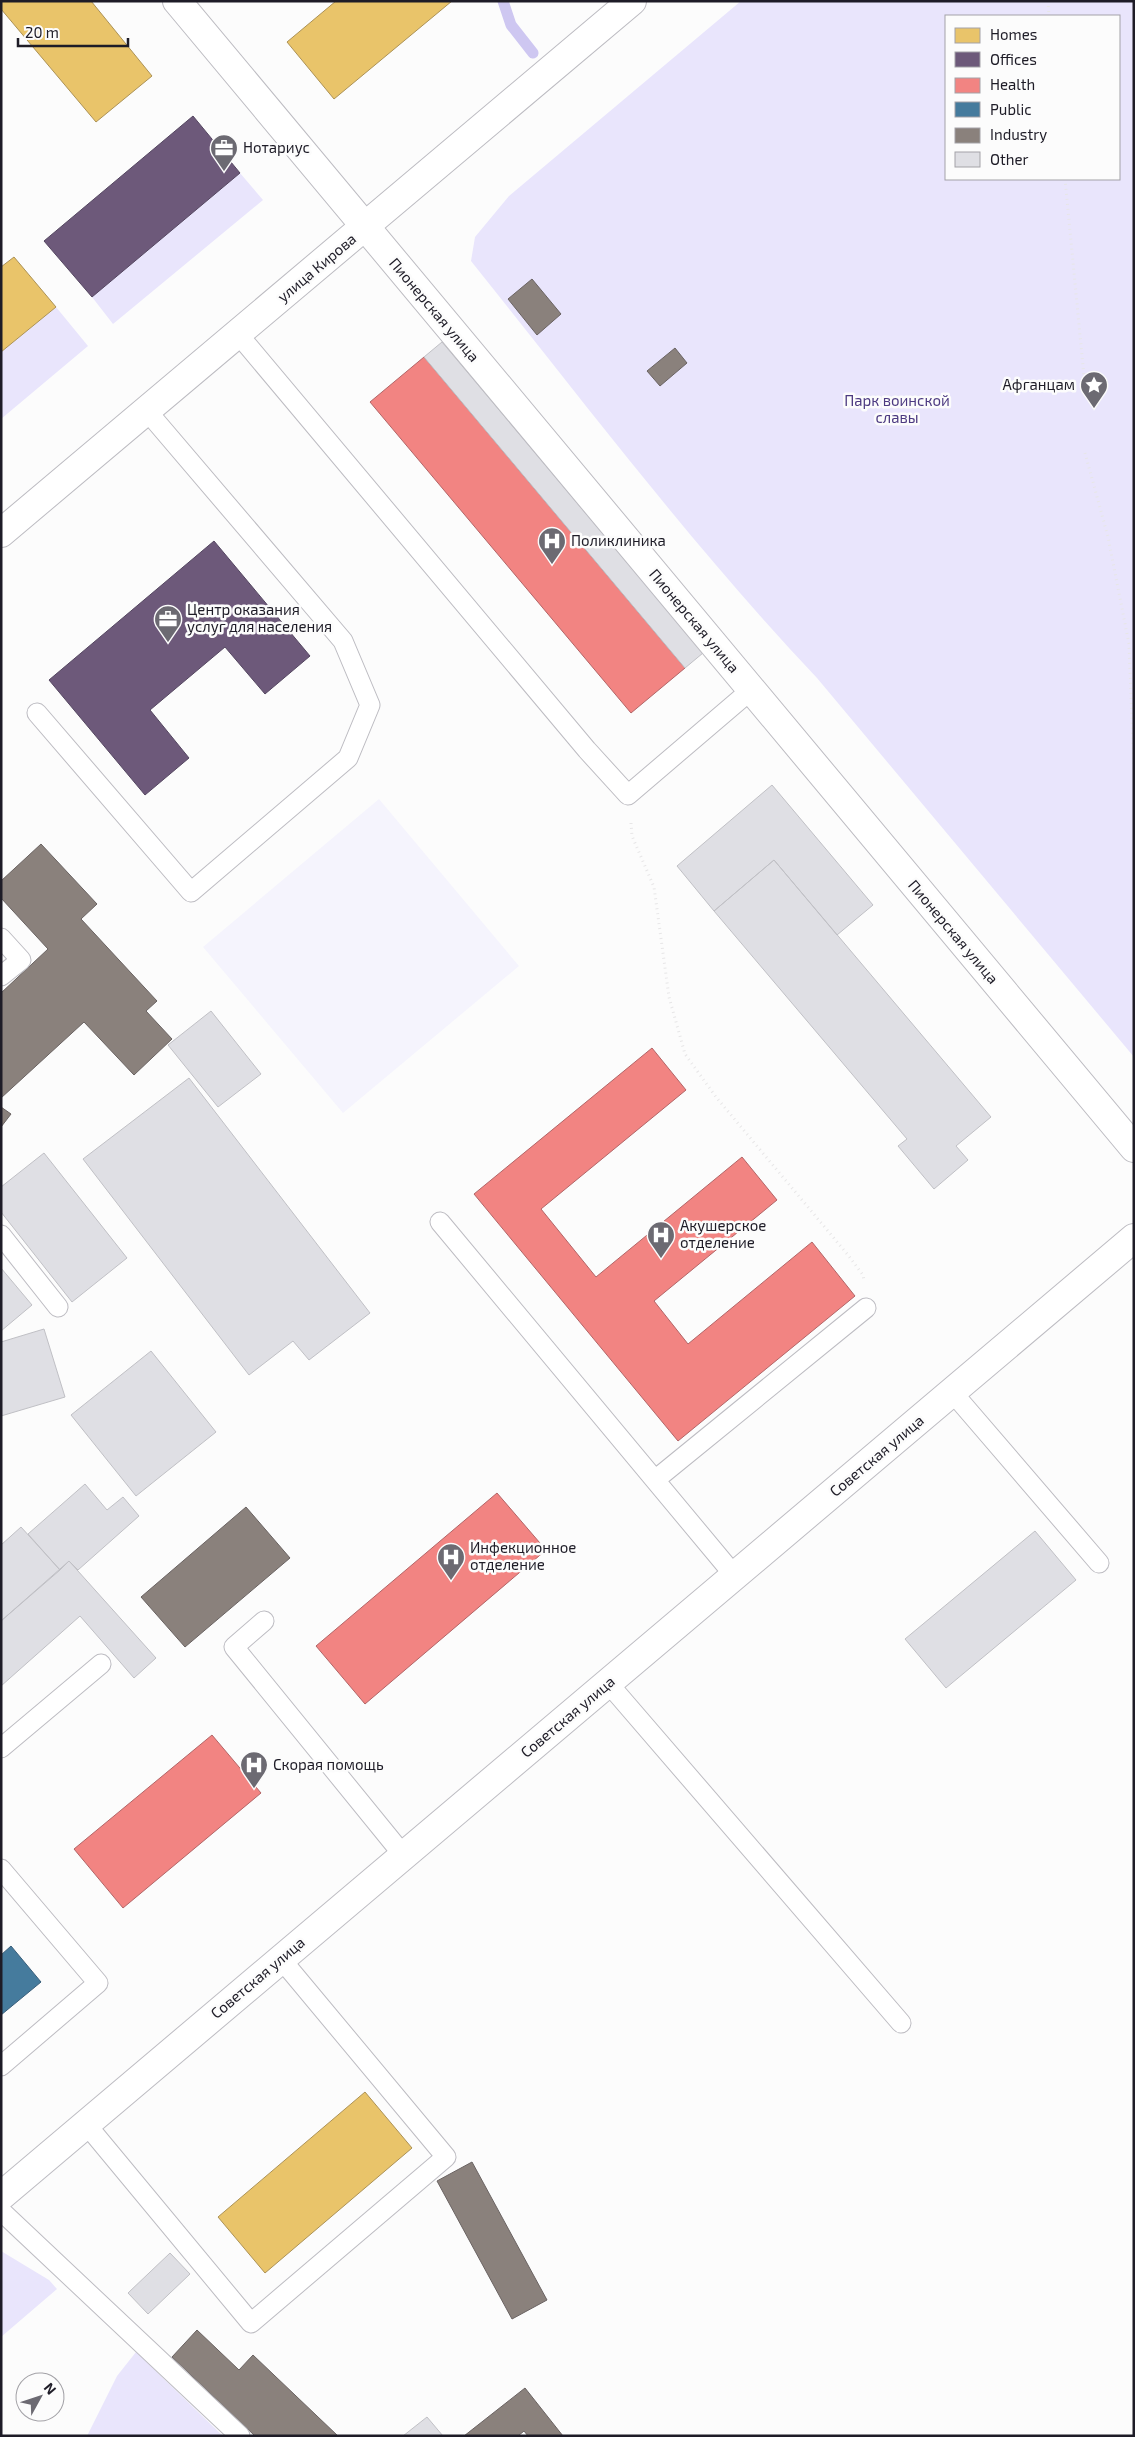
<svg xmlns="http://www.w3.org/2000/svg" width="1135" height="2437" viewBox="0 0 1135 2437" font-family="'Exo 2',sans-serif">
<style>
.built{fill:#f5f4fd}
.green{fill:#e9e5fc;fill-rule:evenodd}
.homes{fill:#e9c46a;stroke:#ac9256}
.offices{fill:#6d597a;stroke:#554761}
.health{fill:#f28482;stroke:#b26567}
.public{fill:#457b9d;stroke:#395e7a}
.industry{fill:#8a817c;stroke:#6a6362}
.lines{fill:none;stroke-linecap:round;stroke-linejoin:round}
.stream{stroke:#cec7f1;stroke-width:11}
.building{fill:#dfdfe4;stroke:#c0c0c5}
.service-casing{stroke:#bdbcc2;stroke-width:21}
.tertiary-casing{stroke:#bdbcc2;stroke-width:30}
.secondary-casing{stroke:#bdbcc2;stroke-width:30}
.path{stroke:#e7e6e7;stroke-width:3;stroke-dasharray:1 4;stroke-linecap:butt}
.service{stroke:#fff;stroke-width:19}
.tertiary{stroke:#fff;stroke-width:28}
.secondary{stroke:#fff;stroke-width:28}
.labels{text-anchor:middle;stroke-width:5;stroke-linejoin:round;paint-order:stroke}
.poi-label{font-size:15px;fill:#1e1c27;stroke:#fcfcfc;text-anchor:start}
.street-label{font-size:15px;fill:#1e1c27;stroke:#fcfcfc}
.park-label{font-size:15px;fill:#4c3a81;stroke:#fcfcfc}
</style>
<rect width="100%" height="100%" fill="#fcfcfc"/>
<!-- built -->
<path class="built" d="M379 799 519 966 343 1113 203 947Z"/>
<!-- green -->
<path class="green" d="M741 1H1134V1057L817 678C693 547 584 402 471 261L475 237 509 196ZM946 16H1119V179H946Z
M240 173 263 200 113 324 92 297Z
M56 307 88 346 1 419V352Z
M1 2251 49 2280 57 2289 1 2337Z
M136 2352 223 2436H87L117 2376Z"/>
<!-- homes -->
<path class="homes" d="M1 1H91L152 76 96 122 1 9Z
M336 1H452L334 99 287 42Z
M14 257 56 307 1 352V267Z
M365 2092 412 2148 265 2273 218 2217Z"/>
<!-- offices -->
<path class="offices" d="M193 116 240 173 92 297 44 241Z
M214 541 310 656 265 694 225 647 150 710 189 758 145 795 49 680Z"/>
<!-- health -->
<path class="health" d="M424 357 685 668 631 713 370 402Z
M652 1048 686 1090 541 1209 596 1277 742 1157 777 1200 654 1301 688 1344 812 1242 855 1296 678 1441 474 1194Z
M497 1493 546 1550 365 1704 316 1646Z
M212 1735 261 1793 123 1908 74 1849Z"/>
<!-- public -->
<path class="public" d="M11 1946 41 1982 1 2015V1955Z"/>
<!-- industry -->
<path class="industry" d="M532 279 561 314 537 335 508 299Z
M675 348 687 363 660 386 647 371Z
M41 844 97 904 81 919 157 1001 146 1011 172 1039 134 1075 84 1022 1 1098V993L48 949 1 898V881Z
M1 1107 11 1114 1 1127Z
M246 1507 290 1558 185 1647 141 1597Z
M472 2162 547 2300 512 2319 437 2181Z
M197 2330 239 2370 253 2355 338 2436H255L172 2357Z
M525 2388 563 2436H528L524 2431 518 2436H464Z"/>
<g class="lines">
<!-- stream -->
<path class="stream" d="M503 1 511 25 533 53"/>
</g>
<!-- building -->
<path class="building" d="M442 342 703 653 685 668 424 357Z
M772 785 873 905 837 935 774 860 714 911 677 866Z
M774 860 991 1117 956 1146 968 1160 934 1189 898 1146 907 1139 714 911Z
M211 1011 261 1074 218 1107 168 1045Z
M189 1078 370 1313 309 1360 293 1341 249 1375 83 1159Z
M44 1153 127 1258 72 1302 1 1212V1187Z
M1 1268 32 1305 1 1331Z
M44 1329 65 1397 1 1416V1342Z
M151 1351 216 1432 136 1496 71 1415Z
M85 1484 107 1510 123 1497 139 1516 78 1570 69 1561 60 1570 28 1534Z
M21 1527 60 1570 1 1621V1545Z
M1035 1531 1076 1580 946 1688 905 1639Z
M69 1561 156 1658 134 1678 80 1616 1 1686V1621Z
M170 2253 190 2274 148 2314 128 2293Z
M427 2417 443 2436H403Z"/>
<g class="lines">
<!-- service casing -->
<g class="service-casing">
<path id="service" d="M238 334 587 750 628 795 751 690
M37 713 191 892 348 758 370 705 343 641 147 411
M1 938 21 960 1 976
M440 1222 734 1575
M1 1235 58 1307
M953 1393 1099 1563
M655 1480 866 1308
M264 1621 234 1647 404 1856
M608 1683 901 2023
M1 1748 101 1664
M1 1869 98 1983 1 2066
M86 2124 251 2323 446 2157 281 1959
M1 2211 240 2436"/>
</g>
<!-- tertiary casing -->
<g class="tertiary-casing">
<path id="tertiary" d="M177 1 1134 1148
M1 533 632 1"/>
</g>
<!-- secondary casing -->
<g class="secondary-casing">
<path id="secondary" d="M1 2196 1134 1238"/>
</g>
<!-- path -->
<path class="path" d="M1048 1 1049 16
M1065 179 1085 387
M1085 453 1108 537 1129 644 1134 771
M631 823 632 836 654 887 669 997 685 1054 716 1097 848 1255 863 1275 864 1281"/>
<!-- service -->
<use href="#service" class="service"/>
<!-- tertiary -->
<use href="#tertiary" class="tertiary"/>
<!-- secondary -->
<use href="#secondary" class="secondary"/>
</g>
<!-- icons -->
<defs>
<g id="office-pin" transform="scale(1.4375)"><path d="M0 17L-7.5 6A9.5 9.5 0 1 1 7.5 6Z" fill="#6c6a72" stroke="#fcfcfc"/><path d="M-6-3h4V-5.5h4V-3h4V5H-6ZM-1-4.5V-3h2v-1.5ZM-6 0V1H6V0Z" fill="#fff"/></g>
<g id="sight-pin" transform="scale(1.4375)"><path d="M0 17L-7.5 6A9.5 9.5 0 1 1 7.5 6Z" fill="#6c6a72" stroke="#fcfcfc"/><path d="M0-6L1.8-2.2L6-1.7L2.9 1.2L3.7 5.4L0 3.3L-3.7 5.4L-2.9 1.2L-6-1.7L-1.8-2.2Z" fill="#fff"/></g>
<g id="hospital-pin" transform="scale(1.4375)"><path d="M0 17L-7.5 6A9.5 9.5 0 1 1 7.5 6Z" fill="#6c6a72" stroke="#fcfcfc"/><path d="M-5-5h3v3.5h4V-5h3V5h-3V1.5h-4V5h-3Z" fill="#fff"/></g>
</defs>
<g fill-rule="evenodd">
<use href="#office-pin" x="224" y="148"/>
<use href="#sight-pin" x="1094" y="385"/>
<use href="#hospital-pin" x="552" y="541"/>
<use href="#office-pin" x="168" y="619"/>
<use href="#hospital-pin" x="661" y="1235"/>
<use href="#hospital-pin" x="451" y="1557"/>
<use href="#hospital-pin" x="254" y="1765"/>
</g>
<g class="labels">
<!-- poi labels -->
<g class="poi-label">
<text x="243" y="153">Нотариус</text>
<text x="1075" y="390" text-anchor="end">Афганцам</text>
<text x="571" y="546">Поликлиника</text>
<text x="187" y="615">Центр оказания<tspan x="187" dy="17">услуг для населения</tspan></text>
<text x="680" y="1231">Акушерское<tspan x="680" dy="17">отделение</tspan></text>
<text x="470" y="1553">Инфекционное<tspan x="470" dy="17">отделение</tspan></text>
<text x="273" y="1770">Скорая помощь</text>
</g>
<!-- street labels -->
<g class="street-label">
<text transform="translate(317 268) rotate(-40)" y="5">улица Кирова</text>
<text transform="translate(434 310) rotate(50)" y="5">Пионерская улица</text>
<text transform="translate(694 621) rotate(50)" y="5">Пионерская улица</text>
<text transform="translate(953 932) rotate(50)" y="5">Пионерская улица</text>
<text transform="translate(877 1456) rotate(-40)" y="5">Советская улица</text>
<text transform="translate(568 1717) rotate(-40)" y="5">Советская улица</text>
<text transform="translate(258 1978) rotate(-40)" y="5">Советская улица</text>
</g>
<!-- park labels -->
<g class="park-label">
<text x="897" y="406">Парк воинской<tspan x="897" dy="17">славы</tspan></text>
</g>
</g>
<!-- border -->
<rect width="1135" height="2437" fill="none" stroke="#1e1c27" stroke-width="5"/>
<!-- legend -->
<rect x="945" y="15" width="175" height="165" fill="#fcfcfc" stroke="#a3a2a7"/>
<rect x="955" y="28" width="25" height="15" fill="#e9c46a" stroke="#a3a2a7"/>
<text x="990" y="40" font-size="15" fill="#1e1c27">Homes</text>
<rect x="955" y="52" width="25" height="15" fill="#6d597a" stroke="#a3a2a7"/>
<text x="990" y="65" font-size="15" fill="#1e1c27">Offices</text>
<rect x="955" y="78" width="25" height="15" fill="#f28482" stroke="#a3a2a7"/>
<text x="990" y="90" font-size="15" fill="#1e1c27">Health</text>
<rect x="955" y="102" width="25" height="15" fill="#457b9d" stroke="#a3a2a7"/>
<text x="990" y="115" font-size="15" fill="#1e1c27">Public</text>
<rect x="955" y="128" width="25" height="15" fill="#8a817c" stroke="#a3a2a7"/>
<text x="990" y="140" font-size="15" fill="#1e1c27">Industry</text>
<rect x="955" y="152" width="25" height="15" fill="#dfdfe4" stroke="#a3a2a7"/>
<text x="990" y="165" font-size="15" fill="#1e1c27">Other</text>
<!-- north arrow -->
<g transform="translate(40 2397) rotate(50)"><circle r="24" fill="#fcfcfc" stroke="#a3a2a7"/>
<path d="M0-4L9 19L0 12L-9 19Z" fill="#6c6a72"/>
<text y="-8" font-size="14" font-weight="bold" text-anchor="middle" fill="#1e1c27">N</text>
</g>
<!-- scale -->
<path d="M18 38v8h110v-8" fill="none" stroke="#1e1c27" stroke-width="2.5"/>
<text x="25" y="38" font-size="15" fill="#1e1c27" stroke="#fcfcfc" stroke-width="4" paint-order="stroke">20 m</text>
</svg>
